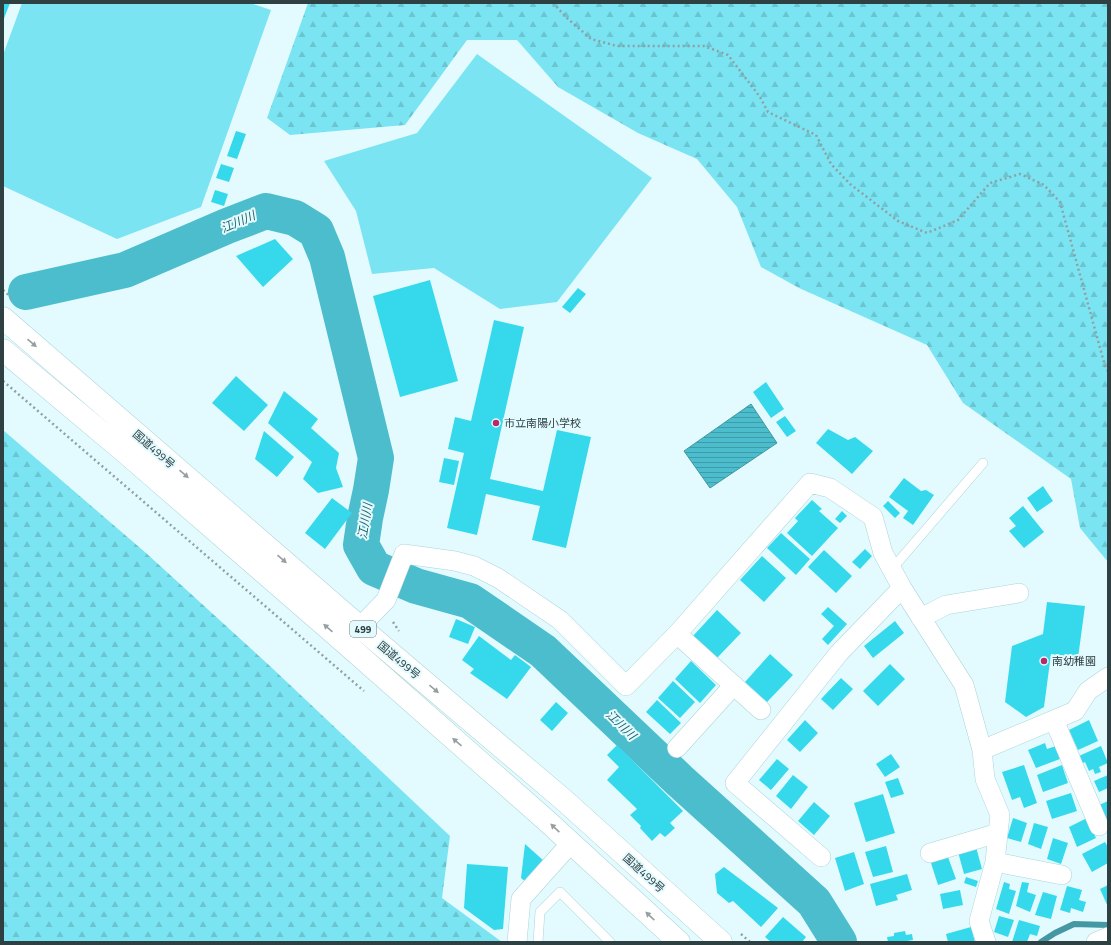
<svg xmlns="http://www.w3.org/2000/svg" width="1111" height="945" viewBox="0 0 1111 945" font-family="'Titillium Web','Noto Sans JP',sans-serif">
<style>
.grass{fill:#7be4f2}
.forest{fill:url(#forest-firs)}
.water{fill:url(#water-rules);stroke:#4398a3}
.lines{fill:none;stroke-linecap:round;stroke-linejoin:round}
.stream{stroke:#4398a3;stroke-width:6}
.river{stroke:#4bbdcc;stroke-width:36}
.building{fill:#36d9ec}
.service-casing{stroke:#acd4d9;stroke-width:10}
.minor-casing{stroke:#acd4d9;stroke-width:20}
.trunk-casing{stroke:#acd4d9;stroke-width:23}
.path{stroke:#8da1a4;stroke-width:2.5;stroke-dasharray:2 3;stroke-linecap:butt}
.service{stroke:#fff;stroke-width:9}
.minor{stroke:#fff;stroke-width:19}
.trunk{stroke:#fff;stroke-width:22}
.oneway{fill:#97a0a0}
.poi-dot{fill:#b32b6b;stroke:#e3fbfe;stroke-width:1.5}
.labels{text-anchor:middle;stroke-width:4;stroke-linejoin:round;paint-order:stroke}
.shield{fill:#e3fbfe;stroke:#65787a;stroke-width:1}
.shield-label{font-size:10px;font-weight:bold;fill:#2f4042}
.poi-label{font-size:11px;fill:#2f4042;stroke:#e3fbfe;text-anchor:start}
.street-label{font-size:11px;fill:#2f4042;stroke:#e3fbfe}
.water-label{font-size:12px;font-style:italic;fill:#236169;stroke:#e3fbfe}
</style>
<defs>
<pattern id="forest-firs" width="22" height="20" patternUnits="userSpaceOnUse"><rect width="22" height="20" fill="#7be4f2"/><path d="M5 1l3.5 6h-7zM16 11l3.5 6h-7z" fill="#6bc5d1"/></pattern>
<pattern id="water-rules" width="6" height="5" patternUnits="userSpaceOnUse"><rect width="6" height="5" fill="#4bbdcc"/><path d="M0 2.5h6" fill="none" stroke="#3f9ba7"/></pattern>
</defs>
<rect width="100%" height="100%" fill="#e3fbfe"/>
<!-- grass -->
<path class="grass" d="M22 3H250L271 10 201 207 117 239 3 186V55Z
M477 54 652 178 557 302 500 309 434 268 372 274 356 211 324 161 417 133Z"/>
<!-- forest -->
<path class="forest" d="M308 3H1108V562L1080 528 1071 479 963 403 927 345 799 288 761 267 737 207 697 159 638 133 558 87 517 40H467L405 125 290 135 267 118Z
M3 430 146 553 271 667 450 836 442 898 502 942H3Z"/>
<!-- water -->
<path class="water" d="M751 404 777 443 710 488 684 451Z"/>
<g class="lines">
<!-- stream -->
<path class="stream" d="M1041 942 1055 933 1074 924 1108 925"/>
<!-- river -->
<path class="river" d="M26 292 125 270 227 226 266 211 295 218 316 231 327 257 376 458 371 490 365 518 361 545 374 568 416 586 470 601 543 651 679 780 814 902 839 942"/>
</g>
<!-- building -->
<path class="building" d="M3 3H10L3 21Z
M236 131 246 134 237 159 227 156Z
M221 164 234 168 229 182 216 178Z
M215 190 228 194 224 206 211 202Z
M275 239 293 259 263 287 236 256Z
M430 280 458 381 400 397 373 296Z
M578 288 586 294 570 313 562 307Z
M494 320 524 327 490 479 543 491 557 430 591 437 566 548 532 540 540 506 486 494 477 535 447 528 464 453 448 449 455 417 471 421Z
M236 376 268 405 244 431 212 403Z
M766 382 784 409 771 418 753 392Z
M284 391 318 419 311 428 339 453 336 468 343 487 318 493 303 479 312 462 268 423Z
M785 416 796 431 787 437 776 422Z
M828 429 848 440 855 437 873 451 852 474 816 443Z
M264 431 294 457 277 477 255 459Z
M444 458 459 461 454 485 439 482Z
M904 478 921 491 926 490 934 495 913 525 903 518 908 511 889 497Z
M1043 486 1053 501 1037 512 1027 498Z
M332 498 352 513 325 549 305 533Z
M812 500 822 509 819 511 838 528 812 556 787 533 798 521 795 518Z
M888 501 900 513 895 518 883 506Z
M1023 506 1044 532 1024 548 1009 531 1016 526 1009 518Z
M842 511 847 516 840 523 835 519Z
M781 533 810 559 796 575 767 548Z
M865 549 872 556 860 569 852 562Z
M824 550 852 576 836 593 808 567Z
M762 556 786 578 764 602 740 580Z
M1047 602 1085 606 1078 658 1051 654 1044 707 1026 717 1005 702 1012 646 1043 634Z
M828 607 847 624 828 645 822 639 834 626 821 614Z
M717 610 741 633 717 658 693 636Z
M456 619 475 627 468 644 449 637Z
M895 621 904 633 873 658 864 646Z
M479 636 511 660 515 655 531 667 507 699 470 673 474 669 462 660Z
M770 654 793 675 767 702 745 682Z
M691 661 716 685 700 703 675 679Z
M890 664 905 679 878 706 863 691Z
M841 678 853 689 833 710 821 699Z
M673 681 695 702 680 718 658 698Z
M657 700 681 723 670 734 646 712Z
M556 702 568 713 552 731 540 720Z
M805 720 818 733 800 752 787 740Z
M1089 720 1098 741 1078 750 1069 730Z
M1045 743 1047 749 1056 746 1060 759 1036 768 1028 750Z
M617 745 683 811 670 823 675 828 665 837 660 833 652 841 640 828 641 826 630 815 637 809 607 780 619 767 607 755Z
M1101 746 1108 763 1099 767 1101 772 1095 774 1093 769 1089 771 1085 762 1083 763 1079 756Z
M891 754 900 767 885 777 876 764Z
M777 759 789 769 771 790 759 780Z
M1024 765 1037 803 1024 808 1020 797 1012 800 1002 772Z
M1062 765 1068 783 1043 792 1037 775Z
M793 775 808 787 791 809 776 796Z
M1108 775V788L1099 792 1094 781Z
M898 778 904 794 891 798 885 782Z
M1071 793 1077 811 1052 819 1046 801Z
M883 794 895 833 866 842 854 803Z
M1108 801V827L1097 806Z
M814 802 830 816 814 835 798 821Z
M1013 818 1027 823 1021 842 1007 838Z
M1087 818 1096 838 1077 847 1069 827Z
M1034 823 1048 827 1041 849 1028 844Z
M1053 838 1068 843 1061 864 1047 859Z
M1105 842 1108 847V863L1092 872 1082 854Z
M525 844 544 861 526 882 521 878Z
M886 846 893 872 873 877 865 852Z
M976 847 982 869 964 874 958 852Z
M854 852 864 884 845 891 835 858Z
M948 857 956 879 938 885 931 863Z
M467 864 508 867 503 929 494 930 464 908Z
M724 867 778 908 761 927 733 901 729 903 717 893 715 874Z
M907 874 912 890 896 895 898 900 876 906 870 884Z
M966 877 978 881 976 887 964 883Z
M1004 882 1010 884 1009 889 1016 891 1009 914 996 909Z
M1022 882 1029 883 1027 892 1036 895 1030 912 1016 906Z
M1108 885V907L1100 889Z
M1067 886 1082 890 1079 900 1086 902 1083 912 1071 908 1070 913 1060 910Z
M960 890 963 905 943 909 940 894Z
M1043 892 1057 896 1051 919 1035 915Z
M999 916 1014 920 1008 937 994 932Z
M783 917 806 937 802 942H771L765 937Z
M1019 920 1040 926 1037 936 1030 934 1027 942 1020 941V942H1012Z
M971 927 975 942H948L946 934Z
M905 931 906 935 912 934 913 940 907 941V942H888L887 937 894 936V933Z"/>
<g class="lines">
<!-- service casing -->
<g class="service-casing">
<path id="service" d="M892 569 983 463
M538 942 540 912 560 892 610 942"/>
</g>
<!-- minor casing -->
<g class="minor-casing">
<path id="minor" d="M921 618 946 605 1019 593
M677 634 761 710
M350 637 386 600 404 554 455 561 474 566 498 578 560 620 626 686 677 634 810 483 830 488 873 517 883 553 902 588 964 685 982 750 1075 711 1088 691 1108 677
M1054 720 1099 826
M677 748 734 685
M982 750 985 779 1000 815 995 862 979 921 986 942
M930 853 998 833
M821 857 735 783 839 653 902 588
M995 862 1062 875
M517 942 521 899 571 843
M1096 942 1108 937"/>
</g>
<!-- trunk casing -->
<g class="trunk-casing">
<path id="trunk" d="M3 318 360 627 565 801 721 942
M3 350 126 453 345 643 547 821 679 942"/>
</g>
<!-- path -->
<path class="path" d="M553 3 567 18 591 39 617 46H704L728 55 760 97 768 112 816 135 831 164 850 184 898 221 927 233 958 220 990 183 1020 174 1044 185 1060 202 1105 366 1108 371
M3 290 12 298
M3 381 364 691
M393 622 399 631
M741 934 750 942"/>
<!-- service -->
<use href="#service" class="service"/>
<!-- minor -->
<use href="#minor" class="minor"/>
<!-- trunk -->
<use href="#trunk" class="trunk"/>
</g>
<!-- one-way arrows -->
<defs><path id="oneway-solid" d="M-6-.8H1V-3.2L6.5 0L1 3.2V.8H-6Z"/></defs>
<g class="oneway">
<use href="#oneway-solid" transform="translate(32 343) rotate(41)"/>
<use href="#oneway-solid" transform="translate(184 474) rotate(41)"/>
<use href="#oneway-solid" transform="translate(282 559) rotate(41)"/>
<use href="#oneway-solid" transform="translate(328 628) rotate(-139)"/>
<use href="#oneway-solid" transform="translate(434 689) rotate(40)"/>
<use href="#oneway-solid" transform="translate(457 742) rotate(-139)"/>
<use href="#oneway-solid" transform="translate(555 828) rotate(-137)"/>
<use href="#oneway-solid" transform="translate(650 916) rotate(-137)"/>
</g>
<!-- markers -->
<g class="poi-dot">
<circle cx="496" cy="423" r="4"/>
<circle cx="1044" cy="661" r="4"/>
</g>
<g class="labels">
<!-- shield labels -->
<rect class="shield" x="350" y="621" width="26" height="16" rx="3"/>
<g class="shield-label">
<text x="363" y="633">499</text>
</g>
<!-- poi labels -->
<g class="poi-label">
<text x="504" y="427">市立南陽小学校</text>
<text x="1052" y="665">南幼稚園</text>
</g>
<!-- street labels -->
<g class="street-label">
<text transform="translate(154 449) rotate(41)" y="4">国道499号</text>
<text transform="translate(399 660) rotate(40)" y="4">国道499号</text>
<text transform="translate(644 873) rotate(42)" y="4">国道499号</text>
</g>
<!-- water labels -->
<g class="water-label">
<text transform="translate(238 222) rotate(-23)" y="4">江川川</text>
<text transform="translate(365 521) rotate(-81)" y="4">江川川</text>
<text transform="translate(621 725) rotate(44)" y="4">江川川</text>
</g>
</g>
<!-- border -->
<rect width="1111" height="945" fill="none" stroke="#2f4042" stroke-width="8"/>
</svg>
